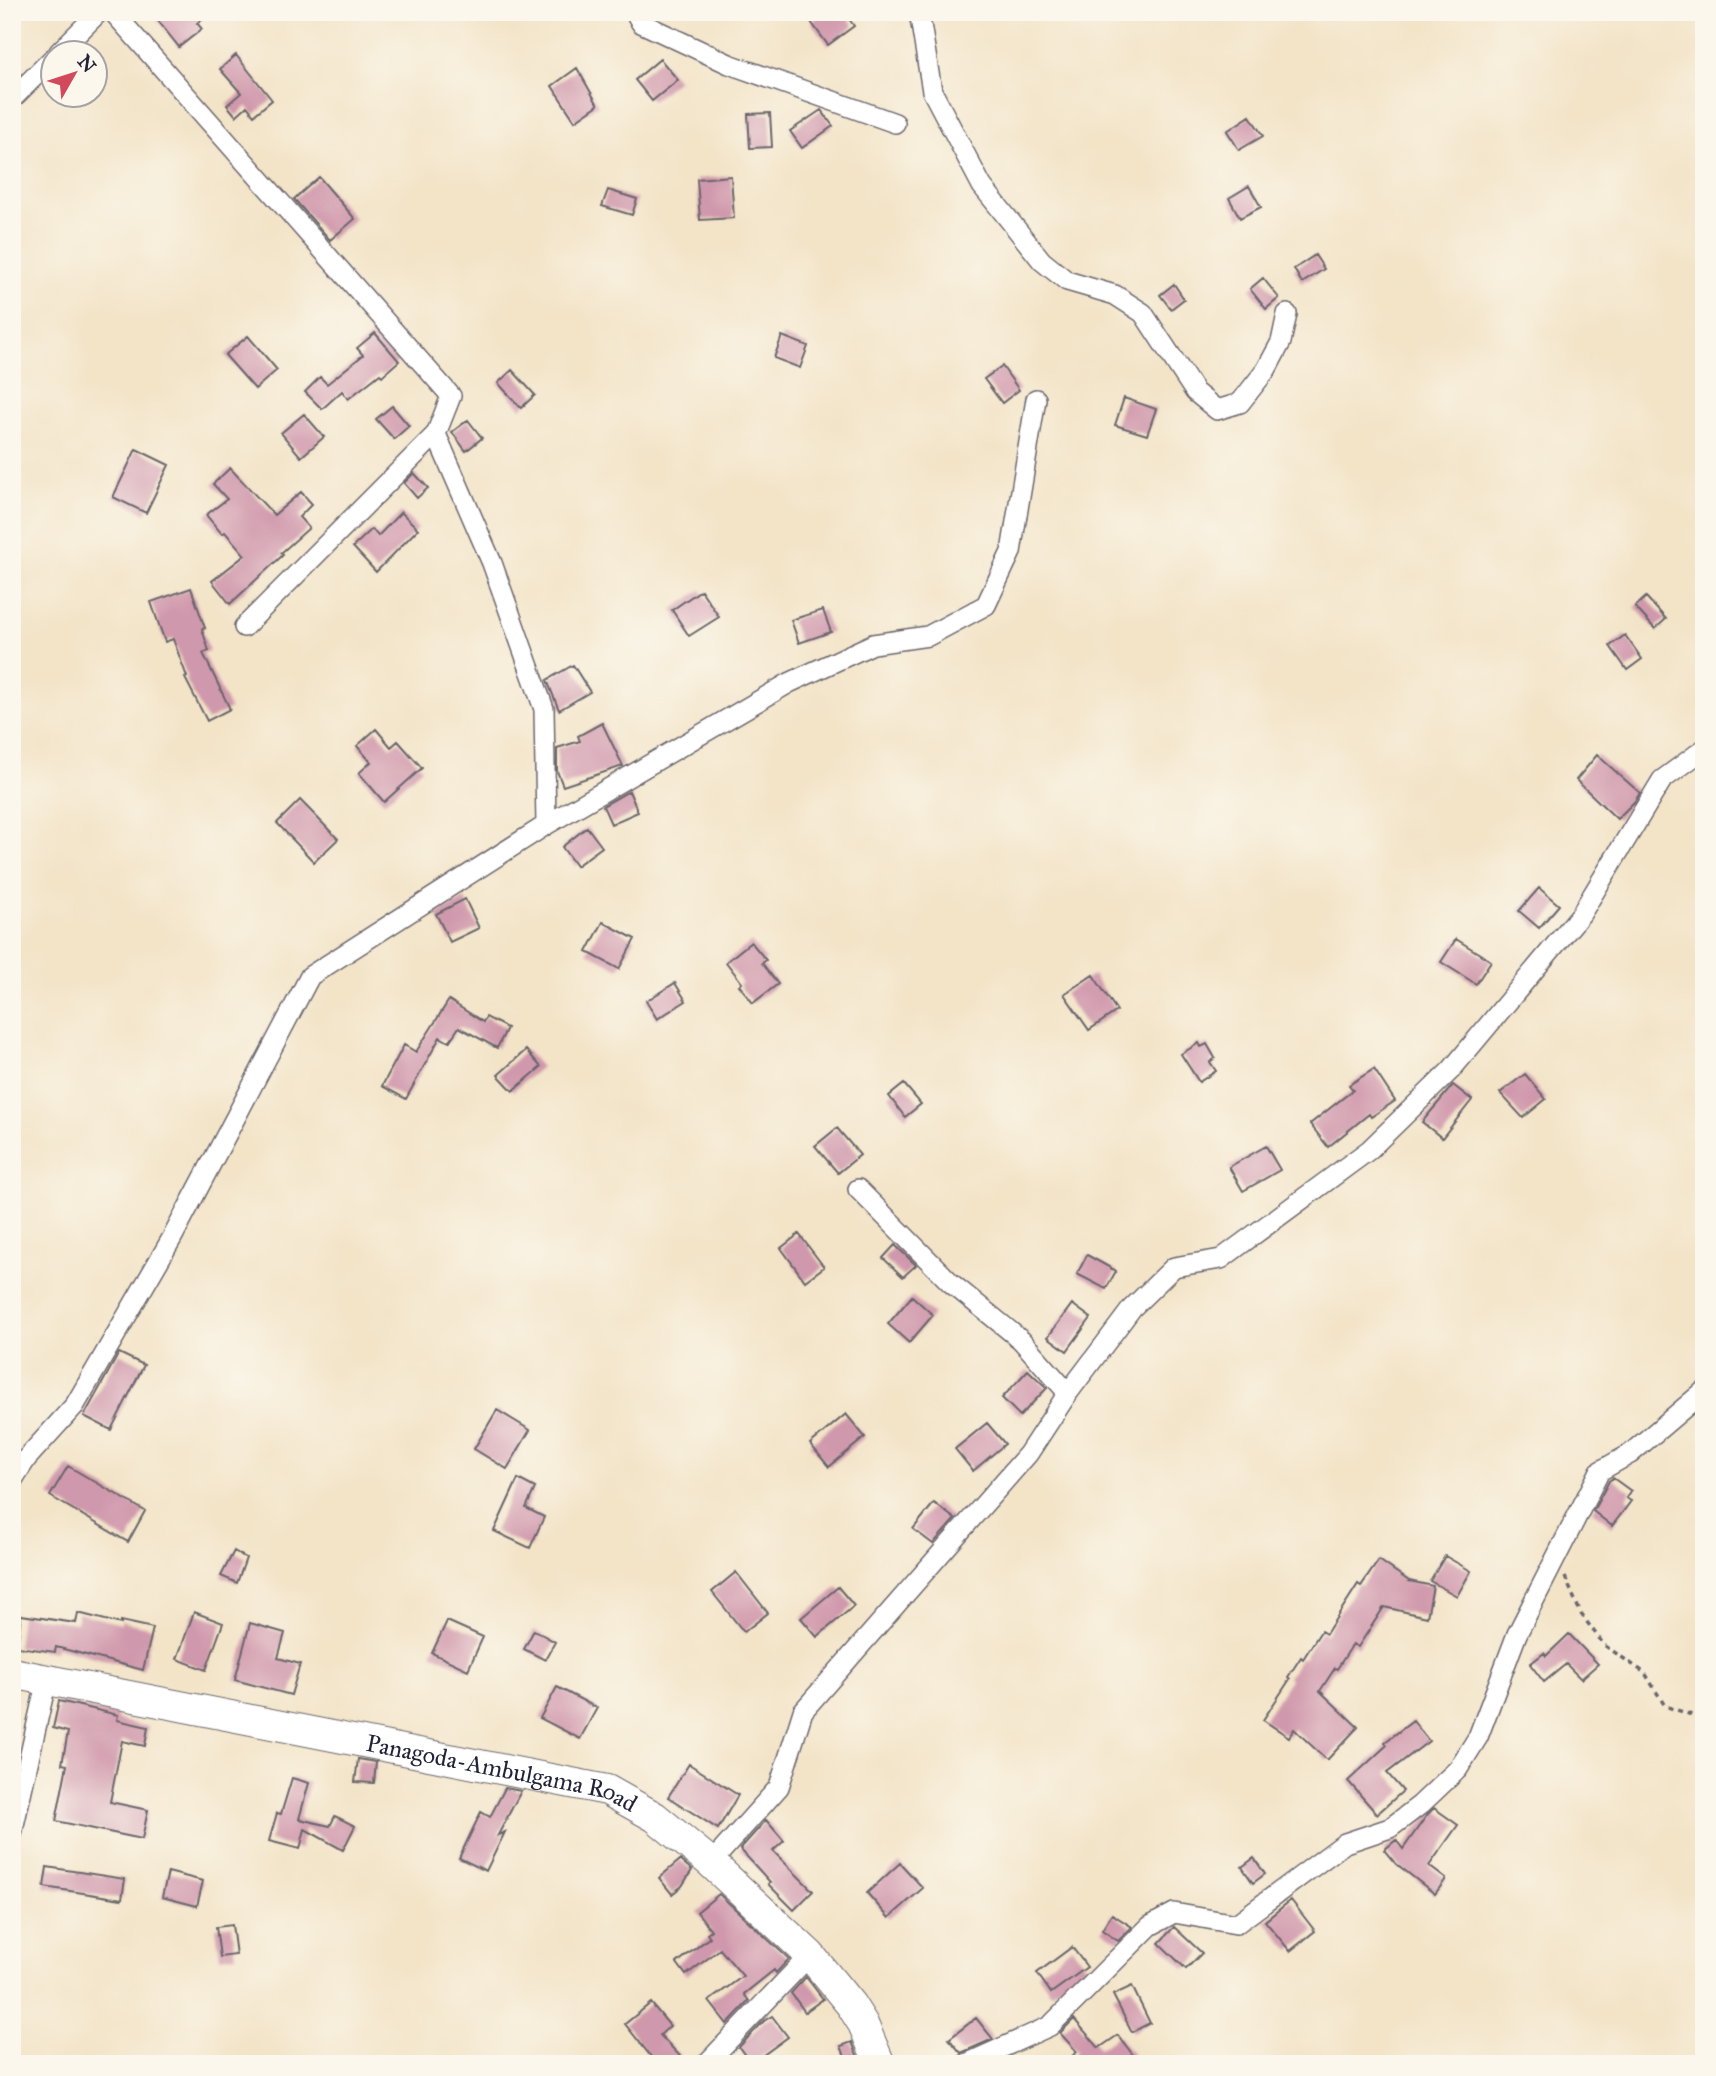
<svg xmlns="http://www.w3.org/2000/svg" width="1716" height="2076" viewBox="0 0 1716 2076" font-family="'IM FELL Great Primer',serif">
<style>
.building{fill:#d098ac}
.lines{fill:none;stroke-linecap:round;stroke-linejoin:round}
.street-casing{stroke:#6b666c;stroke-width:22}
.primary-casing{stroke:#6b666c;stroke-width:32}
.path{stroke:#6b666c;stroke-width:3.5;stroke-dasharray:5 5;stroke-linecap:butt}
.street{stroke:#fff;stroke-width:19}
.primary{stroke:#fff;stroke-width:30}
.labels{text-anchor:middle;stroke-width:6;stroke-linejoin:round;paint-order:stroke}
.street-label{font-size:24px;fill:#22223b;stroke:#fbf7ec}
</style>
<rect width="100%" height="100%" fill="#fbf7ec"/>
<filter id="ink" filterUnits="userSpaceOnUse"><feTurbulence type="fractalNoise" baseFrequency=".0143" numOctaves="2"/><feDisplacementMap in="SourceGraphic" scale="14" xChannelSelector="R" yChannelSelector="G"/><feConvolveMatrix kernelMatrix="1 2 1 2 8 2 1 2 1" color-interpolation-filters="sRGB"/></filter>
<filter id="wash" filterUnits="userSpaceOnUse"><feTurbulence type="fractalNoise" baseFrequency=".00686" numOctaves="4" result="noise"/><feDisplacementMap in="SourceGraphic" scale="28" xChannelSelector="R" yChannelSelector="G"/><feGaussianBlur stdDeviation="1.57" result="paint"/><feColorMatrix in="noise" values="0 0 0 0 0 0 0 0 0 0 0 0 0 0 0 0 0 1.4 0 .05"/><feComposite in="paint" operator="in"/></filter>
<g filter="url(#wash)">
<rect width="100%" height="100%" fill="#f3e4c8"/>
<g id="blocks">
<!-- building -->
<path class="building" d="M151 12H210L197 23 202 29 179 47Z
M824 12H844L854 26 828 45 811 22Z
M236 55 272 100 254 115 247 106 236 116 227 105 241 93 220 69Z
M660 59 678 80 652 101 635 80Z
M577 68 598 105 575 121 552 86Z
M821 110 833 126 802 148 790 131Z
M770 113 772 147 750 148 748 114Z
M1250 116 1263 136 1239 150 1227 131Z
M731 176 734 218 700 220 697 179Z
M319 177 355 219 330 240 294 199Z
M1249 186 1261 207 1240 218 1229 198Z
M608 190 637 199 632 215 602 206Z
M1315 255 1324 269 1302 283 1294 269Z
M1263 278 1279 298 1266 309 1250 289Z
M1174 284 1184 299 1171 309 1160 295Z
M375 333 399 361 382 376 380 374 348 399 342 391 322 409 305 392 320 377 327 384 363 355 357 348Z
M248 336 277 370 255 389 225 355Z
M782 336 808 346 800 368 774 358Z
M1002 366 1019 390 1002 403 984 379Z
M512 370 535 395 521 408 498 383Z
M1124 398 1156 409 1147 435 1115 425Z
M392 406 409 426 394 439 376 419Z
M304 414 324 437 301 457 281 433Z
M468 420 482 438 466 451 452 432Z
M136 449 169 465 146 513 113 497Z
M230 468 274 515 301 492 312 504 299 517 309 528 281 553 283 555 230 604 212 581 245 555 225 532 222 534 206 515 227 499 213 484Z
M414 473 428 488 417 498 404 483Z
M401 512 418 529 376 572 353 547 372 529 378 536Z
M191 588 205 628 202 629 209 651 203 653 230 709 207 721 185 678 187 677 173 639 165 642 151 602Z
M701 590 719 617 689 636 672 610Z
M1646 597 1666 619 1655 629 1635 607Z
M823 610 831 632 799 643 791 620Z
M1625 635 1642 659 1627 670 1610 646Z
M573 665 590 692 559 710 547 680Z
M602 723 623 766 563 786 557 771V748L580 741 578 736Z
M376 729 391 747 398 741 422 768 384 802 359 773 371 762 357 746Z
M1597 755 1640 793 1635 801 1617 819 1576 780Z
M629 791 638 812 611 824 603 806Z
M300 800 338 839 314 862 277 823Z
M587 827 602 847 576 866 562 847Z
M1539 888 1559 905 1539 928 1519 911Z
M465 899 479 928 450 942 436 914Z
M603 922 635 939 619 969 587 952Z
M1456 939 1491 961 1476 984 1441 962Z
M751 942 766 960 762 963 778 984 753 1003 739 985 742 983 726 962Z
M1093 975 1117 1011 1089 1030 1064 994Z
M675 983 686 1001 657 1019 646 1001Z
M449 1000 483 1022 486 1017 507 1028 497 1048 459 1027 449 1042 440 1037 406 1099 382 1086 404 1045 416 1052Z
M1199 1043 1201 1047 1207 1044 1215 1058 1210 1062 1216 1071 1199 1082 1181 1054Z
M526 1050 541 1067 513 1091 498 1075Z
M1374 1069 1395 1101 1371 1117 1369 1114 1328 1147 1310 1124 1353 1090 1349 1085Z
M1525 1074 1546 1099 1523 1118 1500 1093Z
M904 1084 921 1104 905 1117 889 1096Z
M1453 1085 1472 1100 1442 1138 1422 1122Z
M837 1128 860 1155 838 1173 815 1146Z
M1266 1146 1280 1170 1243 1191 1229 1167Z
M799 1234 824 1267 805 1281 781 1248Z
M895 1245 916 1265 903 1277 883 1258Z
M1087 1255 1116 1271 1106 1289 1077 1274Z
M912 1296 933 1315 909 1343 888 1324Z
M1072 1304 1091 1318 1067 1351 1048 1337Z
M119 1353 144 1365 111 1430 84 1416Z
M1028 1370 1047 1388 1020 1416 1002 1398Z
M497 1410 530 1430 507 1469 474 1449Z
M846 1414 865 1437 829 1467 810 1444Z
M987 1423 1005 1444 973 1471 955 1449Z
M68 1466 145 1511 128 1542 50 1496Z
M1613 1478 1631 1491 1626 1498 1631 1501 1612 1526 1593 1511 1609 1481Z
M518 1479 535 1488 526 1508 544 1517 530 1548 494 1531Z
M934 1503 955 1519 933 1544 913 1529Z
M234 1551 246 1558 237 1583 221 1576Z
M1445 1556 1471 1571 1457 1596 1430 1581Z
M1379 1560 1409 1581 1433 1586 1427 1617 1384 1607 1358 1647 1353 1644 1337 1669 1335 1668 1320 1691 1358 1727 1327 1760 1294 1729 1289 1737 1263 1720 1290 1679 1288 1677 1301 1657 1303 1659 1321 1631 1326 1634 1358 1584 1361 1586Z
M736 1572 768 1613 744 1632 712 1592Z
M838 1587 854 1606 817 1637 801 1618Z
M194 1612 223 1623 206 1670 177 1659Z
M78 1613 121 1624V1621L153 1628 143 1670 56 1647 55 1652 17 1647 21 1615 76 1623Z
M447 1621 483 1637 468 1670 432 1653Z
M250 1623 285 1633 278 1658 300 1664 291 1695 235 1680Z
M534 1630 555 1642 545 1660 524 1649Z
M1569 1634 1598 1664 1581 1679 1566 1664 1544 1682 1530 1664 1544 1653 1546 1656Z
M557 1687 597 1708 580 1739 540 1718Z
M59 1701 118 1715 117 1720 148 1727 145 1746 122 1741 110 1802 148 1810 142 1839 56 1821 67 1765 62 1764 68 1732 53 1728Z
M1413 1721 1429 1741 1387 1773 1403 1791 1377 1814 1348 1781 1387 1745 1385 1742Z
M358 1759 376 1762 374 1783 355 1782Z
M689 1764 738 1795 718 1829 668 1797Z
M292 1778 309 1783 299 1819 330 1826 335 1816 355 1826 343 1850 305 1829 300 1849 269 1841 277 1813 281 1814Z
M505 1788 521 1791 498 1835 505 1832 486 1871 459 1858 481 1812 490 1817Z
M1434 1808 1458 1825 1429 1866 1446 1879 1435 1894 1394 1862 1384 1850 1396 1840 1403 1849 1427 1815Z
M766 1820 784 1841 773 1851 813 1891 794 1910 768 1884 770 1882 740 1849Z
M1254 1858 1265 1874 1253 1883 1242 1867Z
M680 1860 692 1870 682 1886 672 1894 659 1878Z
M900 1863 923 1888 889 1918 867 1893Z
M47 1867 125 1879 122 1899 44 1887Z
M168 1872 203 1881 197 1906 162 1897Z
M719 1894 789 1959 776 1973 774 1970 744 1994 749 2001 727 2024 709 2001 743 1976 720 1949 686 1975 677 1963 710 1937 707 1933 711 1930 697 1912Z
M1291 1900 1315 1931 1290 1951 1265 1921Z
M1112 1914 1132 1927 1118 1941 1102 1930Z
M232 1925 236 1955 220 1957 216 1927Z
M1174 1927 1202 1953 1186 1969 1159 1943Z
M1072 1947 1087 1967 1051 1993 1037 1973Z
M806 1977 823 1999 805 2012 791 1993Z
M1132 1986 1150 2023 1132 2032 1113 1995Z
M651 2003 670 2026 660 2035 680 2056 672 2064H657L625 2024Z
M772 2016 788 2037 751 2064 739 2047 764 2021Z
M976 2018 993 2039 961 2053 949 2039Z
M1074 2019 1099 2048 1118 2035 1133 2055 1120 2064H1062L1077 2052 1060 2033Z
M852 2042 859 2060 848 2064 841 2046Z"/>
</g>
</g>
<g filter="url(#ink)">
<use href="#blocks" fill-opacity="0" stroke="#6b666c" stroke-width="2"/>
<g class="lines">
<!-- street casing -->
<g class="street-casing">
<path id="street" d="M113 12 451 396 436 434 244 627
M635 12 641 23 729 64 895 123
M919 12 932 91 982 186 1042 261 1067 281 1115 295 1143 313 1195 392 1217 410 1240 403 1266 370 1281 342 1287 314
M59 52 99 12
M12 99 52 59
M546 825 789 683 873 644 928 636 986 605 1011 552 1036 399
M858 1189 951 1283 1021 1340 1068 1393
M12 1481 27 1458 75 1405 172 1238 310 976 546 825 544 709 492 563 436 434
M12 1834 47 1679
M711 1863 779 1787 803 1711 1028 1454 1068 1393 1132 1308 1174 1267 1221 1259 1369 1150 1451 1070 1581 914 1662 780 1704 749
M706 2064 810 1955
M966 2064 1050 2026 1150 1926 1174 1913 1236 1924 1345 1843 1390 1828 1420 1805 1458 1769 1478 1737 1517 1634 1600 1471 1630 1454 1704 1391"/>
</g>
<!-- primary casing -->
<g class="primary-casing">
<g id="primary">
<path id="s1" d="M12 1673 607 1790 655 1817 711 1863 810 1955 851 2005 863 2024 880 2064"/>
</g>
</g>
<!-- path -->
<path class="path" d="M1565 1577 1581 1614 1604 1645 1645 1673 1665 1706 1704 1719"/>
<!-- street -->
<use href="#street" class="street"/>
<!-- primary -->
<use href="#primary" class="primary"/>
</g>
</g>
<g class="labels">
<!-- street labels -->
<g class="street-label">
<text dy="8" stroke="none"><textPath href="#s1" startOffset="500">Panagoda-Ambulgama Road</textPath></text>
</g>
</g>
<!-- margin -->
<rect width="1716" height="2076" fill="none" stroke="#fbf7ec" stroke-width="42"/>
<!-- north arrow -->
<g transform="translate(74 74) rotate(51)"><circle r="33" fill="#fbf7ec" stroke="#a4a2a5" stroke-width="2"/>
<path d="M0-5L12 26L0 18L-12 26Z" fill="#d1495b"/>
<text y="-10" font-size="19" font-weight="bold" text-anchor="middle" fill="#22223b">N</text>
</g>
</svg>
